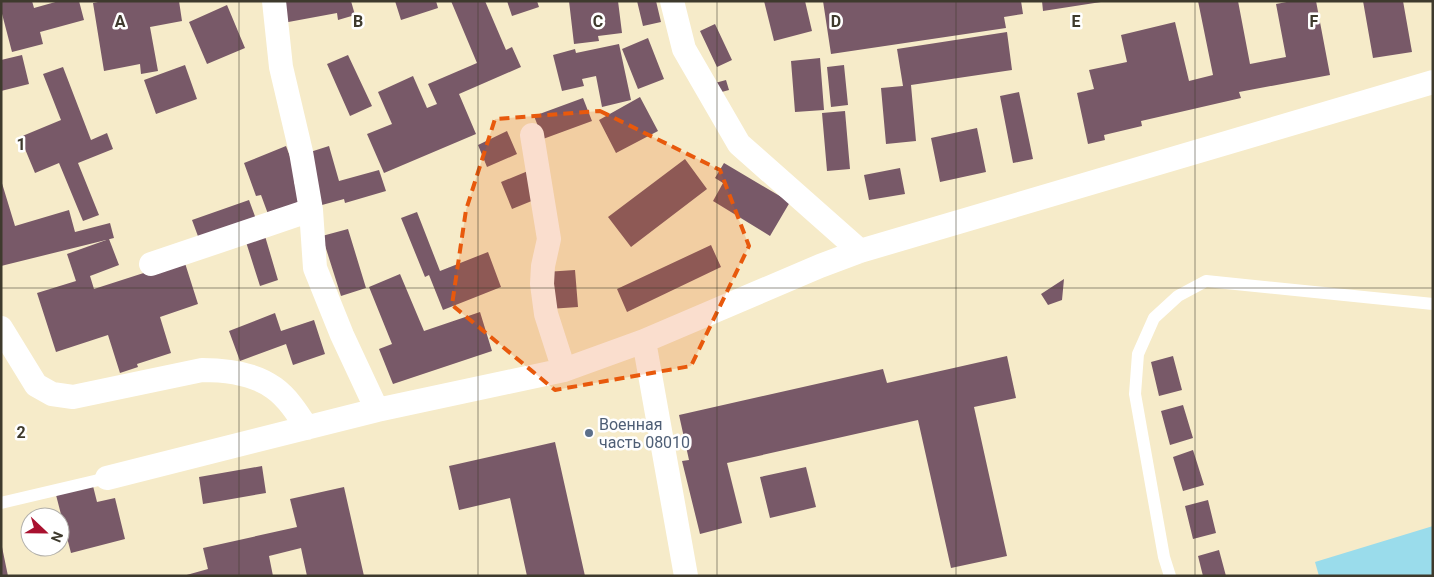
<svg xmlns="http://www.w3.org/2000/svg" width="1434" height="577" viewBox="0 0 1434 577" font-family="Roboto,sans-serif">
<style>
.water{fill:#9adceb}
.building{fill:#785968}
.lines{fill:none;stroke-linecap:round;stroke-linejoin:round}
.service{stroke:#fff;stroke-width:12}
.minor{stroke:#fff;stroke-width:24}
.marked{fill:#e8590c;fill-opacity:0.2;stroke:#e8590c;stroke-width:4;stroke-dasharray:10 6;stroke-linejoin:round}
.grid{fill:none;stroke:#3e3a2d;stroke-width:1;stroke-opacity:0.55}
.service-dot{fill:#5c6f8a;stroke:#fff;stroke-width:2}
.labels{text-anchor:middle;stroke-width:5;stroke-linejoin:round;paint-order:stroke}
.service-label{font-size:16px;fill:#4e5e75;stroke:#fff;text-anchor:start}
.grid-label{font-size:16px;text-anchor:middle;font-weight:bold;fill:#3e3a2d;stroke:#fff;stroke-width:5;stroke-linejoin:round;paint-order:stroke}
</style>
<rect width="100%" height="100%" fill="#f6ebc9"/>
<!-- water -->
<path class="water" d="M1433 526V574L1428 576H1319L1315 562Z"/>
<!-- building -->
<path class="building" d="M1 1H32L34 8 59 1H79L84 20 40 32 43 44 12 52 1 10Z
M103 1H179L182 21 150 27 158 71 141 74 140 64 104 71 93 3Z
M280 1H351L355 15 338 20 337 13 283 23Z
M395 1H436L438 8 401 20Z
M451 1H485L506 50 512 47 521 67 459 94 476 134 384 173 367 134 392 124 378 92 413 76 427 108 437 104 428 84 477 63Z
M507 1H537L539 7 512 16Z
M569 1H618L622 33 598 36 599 41 574 44Z
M637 1H656L661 22 643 26Z
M764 1H805L812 31 774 41Z
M823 1H1021L1023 14 1004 17 1006 28 831 54Z
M1042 1H1101V2L1043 11Z
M1198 1H1238L1250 64 1286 57 1276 4 1292 1H1316L1330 75 1239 92 1241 98 1141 121 1142 126 1104 135 1105 140 1088 144 1077 93 1094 89 1089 70 1127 62 1121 35 1175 22 1189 81 1213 75Z
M1363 1H1403L1412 52 1373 58Z
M227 5 245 48 207 64 189 22Z
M715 24 732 60 717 67 700 31Z
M1007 32 1012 70 911 85 916 141 886 144 881 88 903 86 897 49Z
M648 38 664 79 638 89 622 49Z
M619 44 631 100 602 107 596 76 582 79 584 86 562 91 553 55 575 49 576 53Z
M22 55 29 84 1 91V60Z
M348 55 372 106 350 116 327 64Z
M820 58 824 110 795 112 791 61Z
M185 65 197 99 156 114 144 80Z
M844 65 848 105 831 107 827 67Z
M63 67 91 140 107 133 113 149 78 163 99 215 83 221 59 163 35 173 20 137 61 120 43 74Z
M726 80 729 90 718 93 715 83Z
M1019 92 1033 159 1013 163 1000 96Z
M640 97 658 131 616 153 599 120Z
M583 98 592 121 543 139 534 116Z
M845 111 850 169 827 171 822 113Z
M977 128 986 172 940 182 931 138Z
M507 131 517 154 487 167 478 145Z
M286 146 299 180 294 182 301 201 268 214 261 195 256 196 244 163Z
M329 146 339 181 379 170 386 191 345 203 344 199 322 205 307 153Z
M685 159 707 189 631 247 608 217Z
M724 163 790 202 770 236 713 201 723 183 715 178Z
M900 168 905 194 869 200 864 175Z
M528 171 539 198 512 209 501 182Z
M1 180 15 226 69 210 75 232 110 223 114 238 1 266Z
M249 200 256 219 199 239 192 220Z
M417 212 440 271 488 252 501 287 443 310 429 275 425 277 401 218Z
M348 229 366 288 341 296 322 236Z
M265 236 278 280 260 286 246 242Z
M109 239 119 265 90 276 94 289 184 260 198 304 160 317 171 353 137 364 138 367 120 373 108 335 56 352 37 293 76 281 67 254Z
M711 245 721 267 627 312 617 289Z
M575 270 578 307 549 309 545 272Z
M400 274 424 331 480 312 492 351 393 384 379 349 392 344 369 287Z
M1064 279 1062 300 1048 305 1041 294Z
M275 313 281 331 314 320 325 354 293 365 286 344 240 361 229 331Z
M1007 356 1016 398 974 407 1007 556 951 568 918 420 727 463 742 523 700 534 682 461 689 460 679 415 883 369 887 383Z
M1173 356 1182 390 1159 396 1151 362Z
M1183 405 1193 438 1170 445 1161 411Z
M555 442 585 576H527L510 498 459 510 449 466Z
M1193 450 1204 485 1183 491 1173 457Z
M262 466 266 493 203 504 199 477Z
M806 467 816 507 770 518 760 477Z
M93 486 97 502 115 498 125 539 71 553 56 495Z
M344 487 364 576H307L301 548 269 556 273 576H183L208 569 203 548 297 527 290 499Z
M1208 500 1216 533 1193 539 1185 506Z
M1 547H2L8 576H1Z
M1219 550 1226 576H1203L1198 556Z"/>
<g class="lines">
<!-- service -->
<path class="service" d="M1 503 107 478
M1170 576 1164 557 1135 394 1138 354 1154 318 1178 296 1206 281 1433 304"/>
<!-- minor -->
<path class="minor" d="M274 1 281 67 301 152 311 210 315 268 342 335 377 410
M672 1 684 49 739 144 860 251
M532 135 549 239 543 266 542 284 546 314 564 370
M151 264 311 210
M1 328 36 385 52 394 73 397 202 370C226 370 255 374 274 388 288 398 298 414 307 428
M644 341 686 576
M107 478 377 410 564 370 644 341 820 266 860 251 1433 82"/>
</g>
<!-- marked area -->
<path class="marked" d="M600 111 720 170 749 246 691 366 555 390 452 305 466 210 495 119Z"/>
<!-- grid -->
<path class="grid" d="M239 1V576M478 1V576M717 1V576M956 1V576M1195 1V576M1 288H1433"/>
<!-- markers -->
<circle class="service-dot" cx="589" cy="433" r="5"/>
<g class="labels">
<!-- service labels -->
<g class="service-label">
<text x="599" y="430">Военная<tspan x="599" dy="18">часть 08010</tspan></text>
</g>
</g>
<g class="grid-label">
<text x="120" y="27">A</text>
<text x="358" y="27">B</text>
<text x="598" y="27">C</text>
<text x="836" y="27">D</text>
<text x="1076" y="27">E</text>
<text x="1314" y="27">F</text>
<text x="21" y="150">1</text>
<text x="21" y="438">2</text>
</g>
<!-- border -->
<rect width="1434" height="577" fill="none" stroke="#3e3a2d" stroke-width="5"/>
<!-- north arrow -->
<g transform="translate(45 532) rotate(112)"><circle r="24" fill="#ffffff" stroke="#b2b0ab"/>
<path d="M0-4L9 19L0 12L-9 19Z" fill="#a9112f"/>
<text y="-8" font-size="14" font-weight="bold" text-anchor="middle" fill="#3e3a2d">N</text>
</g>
</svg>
